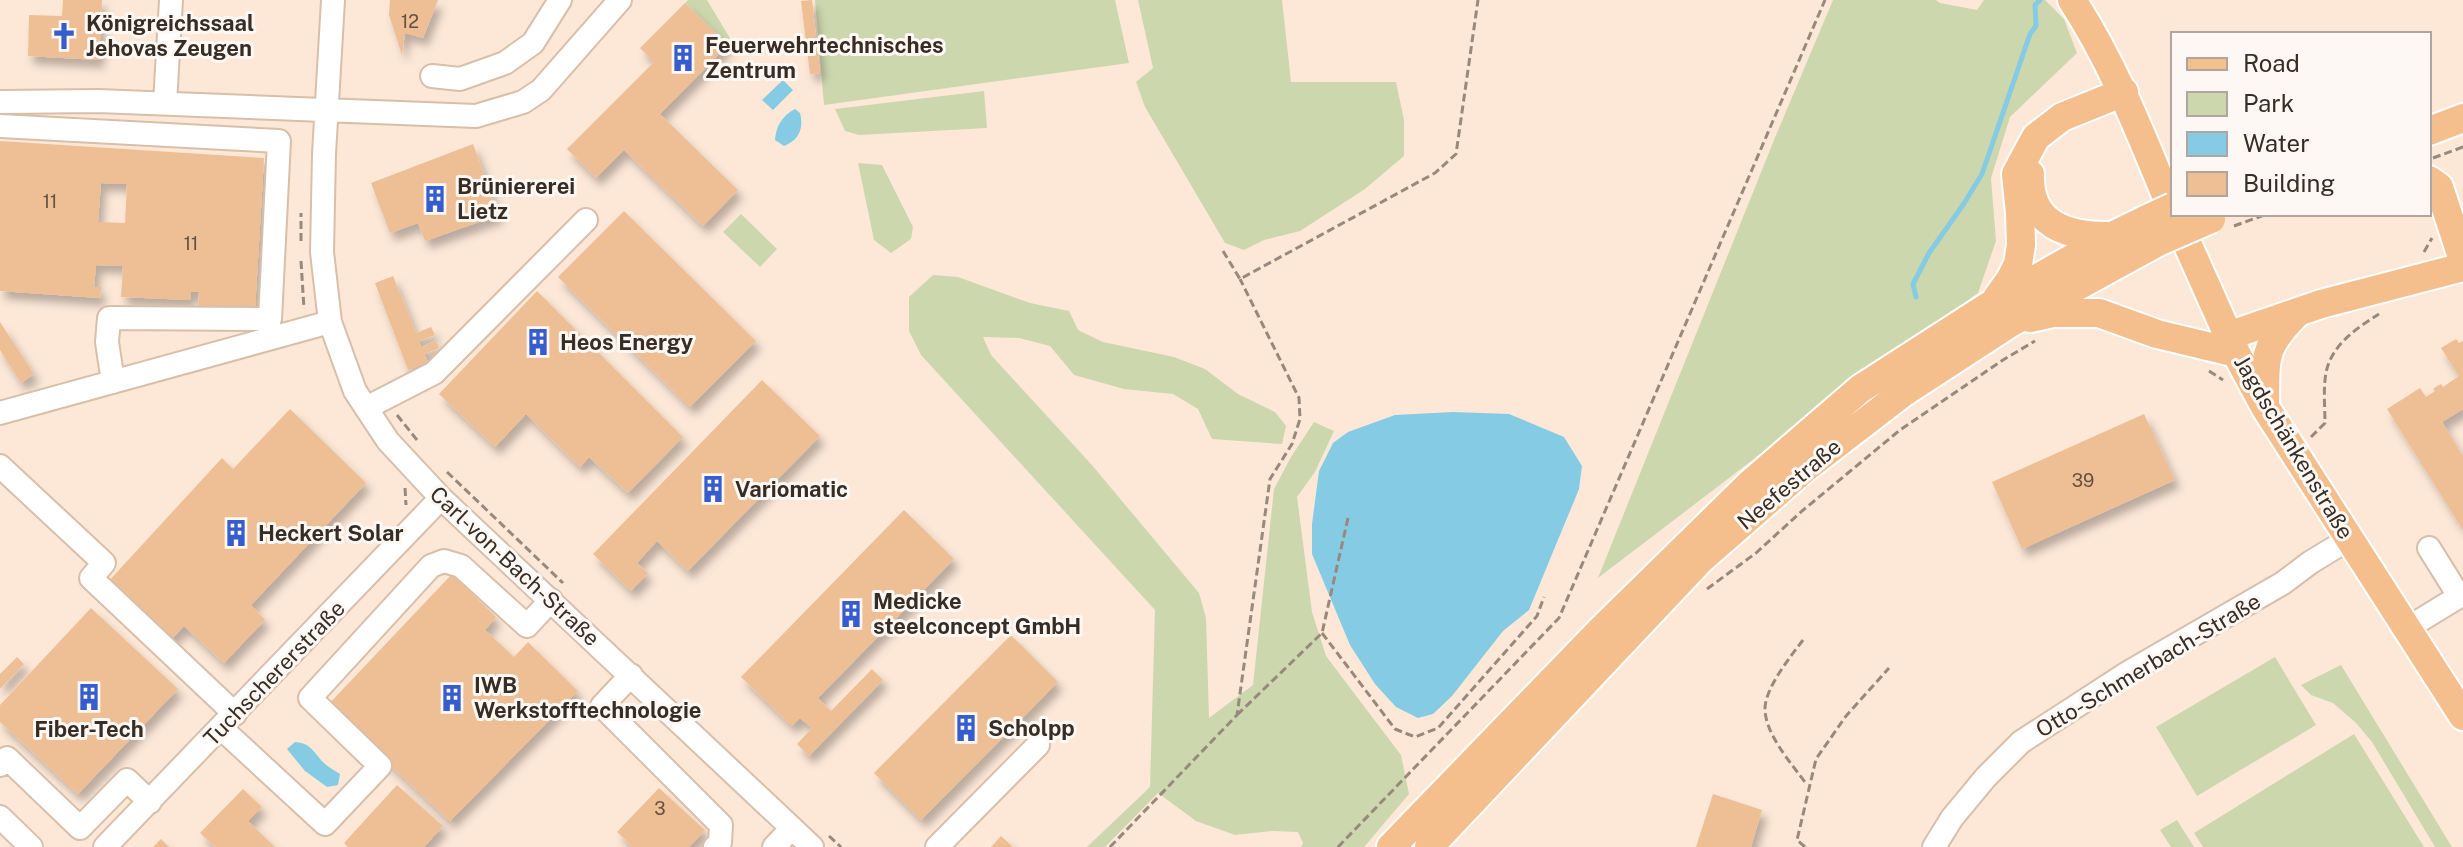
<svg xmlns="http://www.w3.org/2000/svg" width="2463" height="847" viewBox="0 0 2463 847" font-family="'Public Sans',sans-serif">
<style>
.green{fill:#cdd7ae}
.water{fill:#85cbe3}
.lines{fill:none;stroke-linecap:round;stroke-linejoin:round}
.stream{stroke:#85cbe3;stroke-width:5}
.building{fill:#eebe95;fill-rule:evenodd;filter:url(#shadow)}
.minor-casing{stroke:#d8bfaa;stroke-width:26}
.major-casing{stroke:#fff;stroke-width:32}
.path{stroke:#98897c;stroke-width:3;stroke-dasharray:8 4;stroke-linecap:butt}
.minor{stroke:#fff;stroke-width:22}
.major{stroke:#f4bf8d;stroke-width:28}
.major-bridge-casing{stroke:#fff;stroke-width:32;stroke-linecap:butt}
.major-bridge{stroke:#f4bf8d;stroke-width:28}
.labels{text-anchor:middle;stroke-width:6;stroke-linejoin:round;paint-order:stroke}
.number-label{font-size:18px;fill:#655141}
.poi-label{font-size:22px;font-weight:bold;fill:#372d25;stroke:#fef8f4;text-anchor:start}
.street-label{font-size:22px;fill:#372d25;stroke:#fef8f4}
</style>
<defs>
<filter id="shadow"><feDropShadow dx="5" dy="8" stdDeviation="4" flood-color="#0004"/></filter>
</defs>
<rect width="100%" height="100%" fill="#fde8d7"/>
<!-- green -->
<path class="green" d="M688 0H707L731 40 728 45 685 3Z
M815 0H1115L1129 63 824 105Z
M1138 0H1282L1291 82H1396L1404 120V156L1365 189 1300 231 1264 240 1244 250 1225 243 1145 107 1136 82 1153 68Z
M1833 0H1936L1940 3 1977 10 1984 0H2045L2064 19 2077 53 2010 117 1991 178 1996 241 1978 293 1843 391 1598 578 1774 140Z
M984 91 987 128 859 135 845 131 835 109Z
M858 163 882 165 913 227 911 239 891 253 874 240Z
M741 214 777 249 760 267 723 232Z
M933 275 958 277 1030 303 1069 311 1078 330 1103 342 1174 357 1205 369 1238 394 1275 412 1286 426 1282 444 1212 439 1198 409 1173 394 1124 389 1074 375 1050 346 1019 338 983 337 991 355 1091 464 1199 593 1206 618 1209 718 1253 685 1274 489 1291 457 1314 422 1334 431 1315 472 1297 497 1312 612 1326 656 1401 755 1409 794 1364 847H1301L1303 843 1298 832 1273 831 1235 835 1196 821 1158 793 1105 847H1087L1150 787 1155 610 921 355 909 331V297Z
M2275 657 2316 725 2197 796 2156 727Z
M2341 665 2452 847H2435L2372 742 2356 723 2333 703 2311 695 2301 685Z
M2354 734 2424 847H2203L2194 833Z
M2177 820 2194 847H2171L2160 830Z"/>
<!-- water -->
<path class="water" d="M783 80 793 90 773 110 762 100Z
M795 109 800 113C804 129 799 140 784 146L775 140C776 126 782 116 795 109Z
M1453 412 1509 414 1564 437 1582 466 1579 489 1529 610 1503 631 1452 696 1433 714 1418 718 1396 707 1375 684 1350 645 1312 554V524L1319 471 1333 443 1348 432 1395 415Z
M295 742C310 743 313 751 322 761 327 767 334 770 340 774L338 785 327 787 305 771 287 749Z"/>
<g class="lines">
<!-- stream -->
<path class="stream" d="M1916 297 1913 284 1929 253 1963 205 1982 174 2030 34 2036 26 2035 5 2040 0"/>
</g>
<!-- building -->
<path class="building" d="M63 0H102L99 60 28 56 29 15 62 16Z
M390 0H438L423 38 405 33 402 55 389 15Z
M812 0 820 73 810 74 801 1Z
M685 3 728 45 660 114 738 190 703 226 624 150 596 178 567 149 654 62 640 48Z
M0 141 264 158 255 310 198 307 199 292H191L190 300 121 297 123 266 96 265 94 287H101L100 298 0 291ZM101 183 127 184 125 223 98 222Z
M473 144 499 215 425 241 418 223 390 233 371 183Z
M624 211 756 341 690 407 558 277Z
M393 276 416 333 431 327 435 335 419 341 421 347 436 341 439 348 424 354 428 362 408 370 375 283Z
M537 291 683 437 628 493 589 457 580 467 526 414 495 447 439 394Z
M0 322 34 374 21 383 0 350Z
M2456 339 2459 343 2463 341V409L2442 422 2463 456V530L2387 409 2420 388 2426 397 2435 391 2433 389 2437 386 2441 384 2443 387 2459 376 2441 348Z
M762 380 820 436 688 571 657 541 637 563 648 573 631 591 593 554Z
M290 409 366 483 251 605 265 620 224 663 184 626 168 643 107 583 222 458 233 469Z
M2144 414 2175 480 2022 549 1992 482Z
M904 510 954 559 818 698 831 711 872 669 883 680 809 756 797 744 812 728 800 718 792 726 741 677Z
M452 574 496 617 485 630 514 657 528 642 578 691 450 821 327 706Z
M91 608 178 689 78 794 0 722V705Z
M1011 635 1058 682 921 820 874 773Z
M17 657 24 664 0 689V674Z
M397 785 443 826 424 847H348L344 843Z
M659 788 705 830 689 847H633L617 832Z
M243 789 262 807 248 821 275 847H215L200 833Z
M1713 794 1762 810 1751 847H1696Z
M1001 836 1013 847H991Z
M161 839 169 847H153Z"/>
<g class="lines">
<!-- minor casing -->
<g class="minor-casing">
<path id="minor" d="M333 0 324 154 322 252 330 322 355 391 388 441 441 498 812 847
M432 76 460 79 505 63 533 43 560 0
M0 102 98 101 476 116 523 102 541 90 620 0
M165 103 171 0
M0 126 279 141 270 319 109 318 107 342 113 382
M366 408 434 373 586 220
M0 413 330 322
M0 466 104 563 91 578 235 714
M2429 548 2459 596
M2406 629 2463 594
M631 675 602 706 721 825 720 842 715 847
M221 728 325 824 380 766 310 698 431 566 444 561 461 566 527 626 551 600
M0 765 7 758 80 828 127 780 150 802
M0 817 31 847
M105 847 441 498
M774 847 792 828
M937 847 1038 745
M1934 847 1952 818 1986 777 2021 742 2129 672 2283 583 2311 562 2349 539"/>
</g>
<!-- major casing -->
<g class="major-casing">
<path id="major" d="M2072 0C2116 68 2142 138 2173 212
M2429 131 2463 118
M2030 174C2028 226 2069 237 2112 236
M2429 180 2439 187 2463 260
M2174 214 2236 353 2265 407 2463 716
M1997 298 2010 280 2018 264 2021 245 2020 213 2016 174 2036 137 2062 117 2124 92
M2030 318 2053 313H2099L2157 334 2236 353
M2228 336 2321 304 2463 267
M2265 406C2266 359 2261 349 2296 314
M1391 847 1600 631 1751 483 1860 389 1992 304 2112 236 2147 219
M1429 847 1701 559 1804 469 1904 392 2010 323 2158 242"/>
</g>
<!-- path -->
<path class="path" d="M2433 158 2463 147
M2234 226 2267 214
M301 241V213
M1223 251 1240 279 1435 173 1456 154 1478 0
M2424 252 2432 238
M301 261 304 309
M2209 371 2223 380
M397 415 417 440
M2311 437 2325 423C2325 407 2323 389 2326 373 2331 345 2357 328 2379 314
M447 472 563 583
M405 488 406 505
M1707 589 1756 553 1802 511 1900 430 2003 360 2035 341
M1322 633 1395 729 1415 737 1438 728 1537 616 1544 597
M1803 640C1791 656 1764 689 1765 710 1766 736 1793 765 1807 785
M1237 715 1322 633 1348 518
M829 836 841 847
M1110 847 1237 715 1270 479 1292 444 1300 419 1299 398 1240 279
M1338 847 1559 618 1825 0
M1805 847 1797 840 1816 759 1846 716 1889 668"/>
<!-- minor -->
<use href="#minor" class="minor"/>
<!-- major -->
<use href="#major" class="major"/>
<!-- major-bridge casing -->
<g class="major-bridge-casing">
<path id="major-bridge" d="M2147 219 2173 207
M2158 242 2211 219"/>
</g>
<!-- major-bridge -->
<use href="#major-bridge" class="major-bridge"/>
</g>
<!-- icons -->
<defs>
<g id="church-bare" transform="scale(2.16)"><path d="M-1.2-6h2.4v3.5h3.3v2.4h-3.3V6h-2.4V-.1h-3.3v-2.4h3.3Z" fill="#365dcd" stroke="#fef8f4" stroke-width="2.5" paint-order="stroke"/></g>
<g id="building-bare" transform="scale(2.16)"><path d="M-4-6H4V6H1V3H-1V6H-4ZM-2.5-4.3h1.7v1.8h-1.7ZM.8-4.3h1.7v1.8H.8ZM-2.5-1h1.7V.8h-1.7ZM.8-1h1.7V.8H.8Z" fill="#365dcd" stroke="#fef8f4" stroke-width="2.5" paint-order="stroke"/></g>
</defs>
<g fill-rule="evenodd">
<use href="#church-bare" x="64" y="36"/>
<use href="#building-bare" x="683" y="58"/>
<use href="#building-bare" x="435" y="199"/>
<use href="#building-bare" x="538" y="342"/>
<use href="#building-bare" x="713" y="489"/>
<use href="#building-bare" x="236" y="533"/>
<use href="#building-bare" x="851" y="614"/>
<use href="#building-bare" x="89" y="697"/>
<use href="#building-bare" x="452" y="698"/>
<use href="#building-bare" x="966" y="728"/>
</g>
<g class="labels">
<!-- number labels -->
<g class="number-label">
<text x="410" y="28">12</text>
<text x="50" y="208">11</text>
<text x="191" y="250">11</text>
<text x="2083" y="487">39</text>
<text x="660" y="815">3</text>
</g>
<!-- poi labels -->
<g class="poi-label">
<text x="86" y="31">Königreichssaal<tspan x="86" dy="25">Jehovas Zeugen</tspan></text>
<text x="705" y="53">Feuerwehrtechnisches<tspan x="705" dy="25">Zentrum</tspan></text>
<text x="457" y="194">Brüniererei<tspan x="457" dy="25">Lietz</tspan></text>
<text x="560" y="350">Heos Energy</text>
<text x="735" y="497">Variomatic</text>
<text x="258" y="541">Heckert Solar</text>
<text x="873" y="609">Medicke<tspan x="873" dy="25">steelconcept GmbH</tspan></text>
<text x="474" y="693">IWB<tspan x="474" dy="25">Werkstofftechnologie</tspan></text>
<text x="988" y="736">Scholpp</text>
<text x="89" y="737" text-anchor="middle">Fiber-Tech</text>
</g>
<!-- street labels -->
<g class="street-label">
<text transform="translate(2294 447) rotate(59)" y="8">Jagdschänkenstraße</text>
<text transform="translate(1789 484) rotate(-40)" y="8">Neefestraße</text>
<text transform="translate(515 566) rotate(43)" y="8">Carl-von-Bach-Straße</text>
<text transform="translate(2148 665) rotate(-31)" y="8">Otto-Schmerbach-Straße</text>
<text transform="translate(274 673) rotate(-46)" y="8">Tuchschererstraße</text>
</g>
</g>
<!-- legend -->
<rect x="2171" y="32" width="260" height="184" fill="#fef8f4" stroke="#aea7a1" stroke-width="2"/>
<rect x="2187" y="58" width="40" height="12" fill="#f4bf8d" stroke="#aea7a1" stroke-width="2"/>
<text x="2243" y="72" font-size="24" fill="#372d25">Road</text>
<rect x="2187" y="92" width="40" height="24" fill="#cdd7ae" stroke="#aea7a1" stroke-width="2"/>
<text x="2243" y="112" font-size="24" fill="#372d25">Park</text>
<rect x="2187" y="132" width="40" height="24" fill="#85cbe3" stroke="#aea7a1" stroke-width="2"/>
<text x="2243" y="152" font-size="24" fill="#372d25">Water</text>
<rect x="2187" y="172" width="40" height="24" fill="#eebe95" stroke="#aea7a1" stroke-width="2"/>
<text x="2243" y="192" font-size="24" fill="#372d25">Building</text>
</svg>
